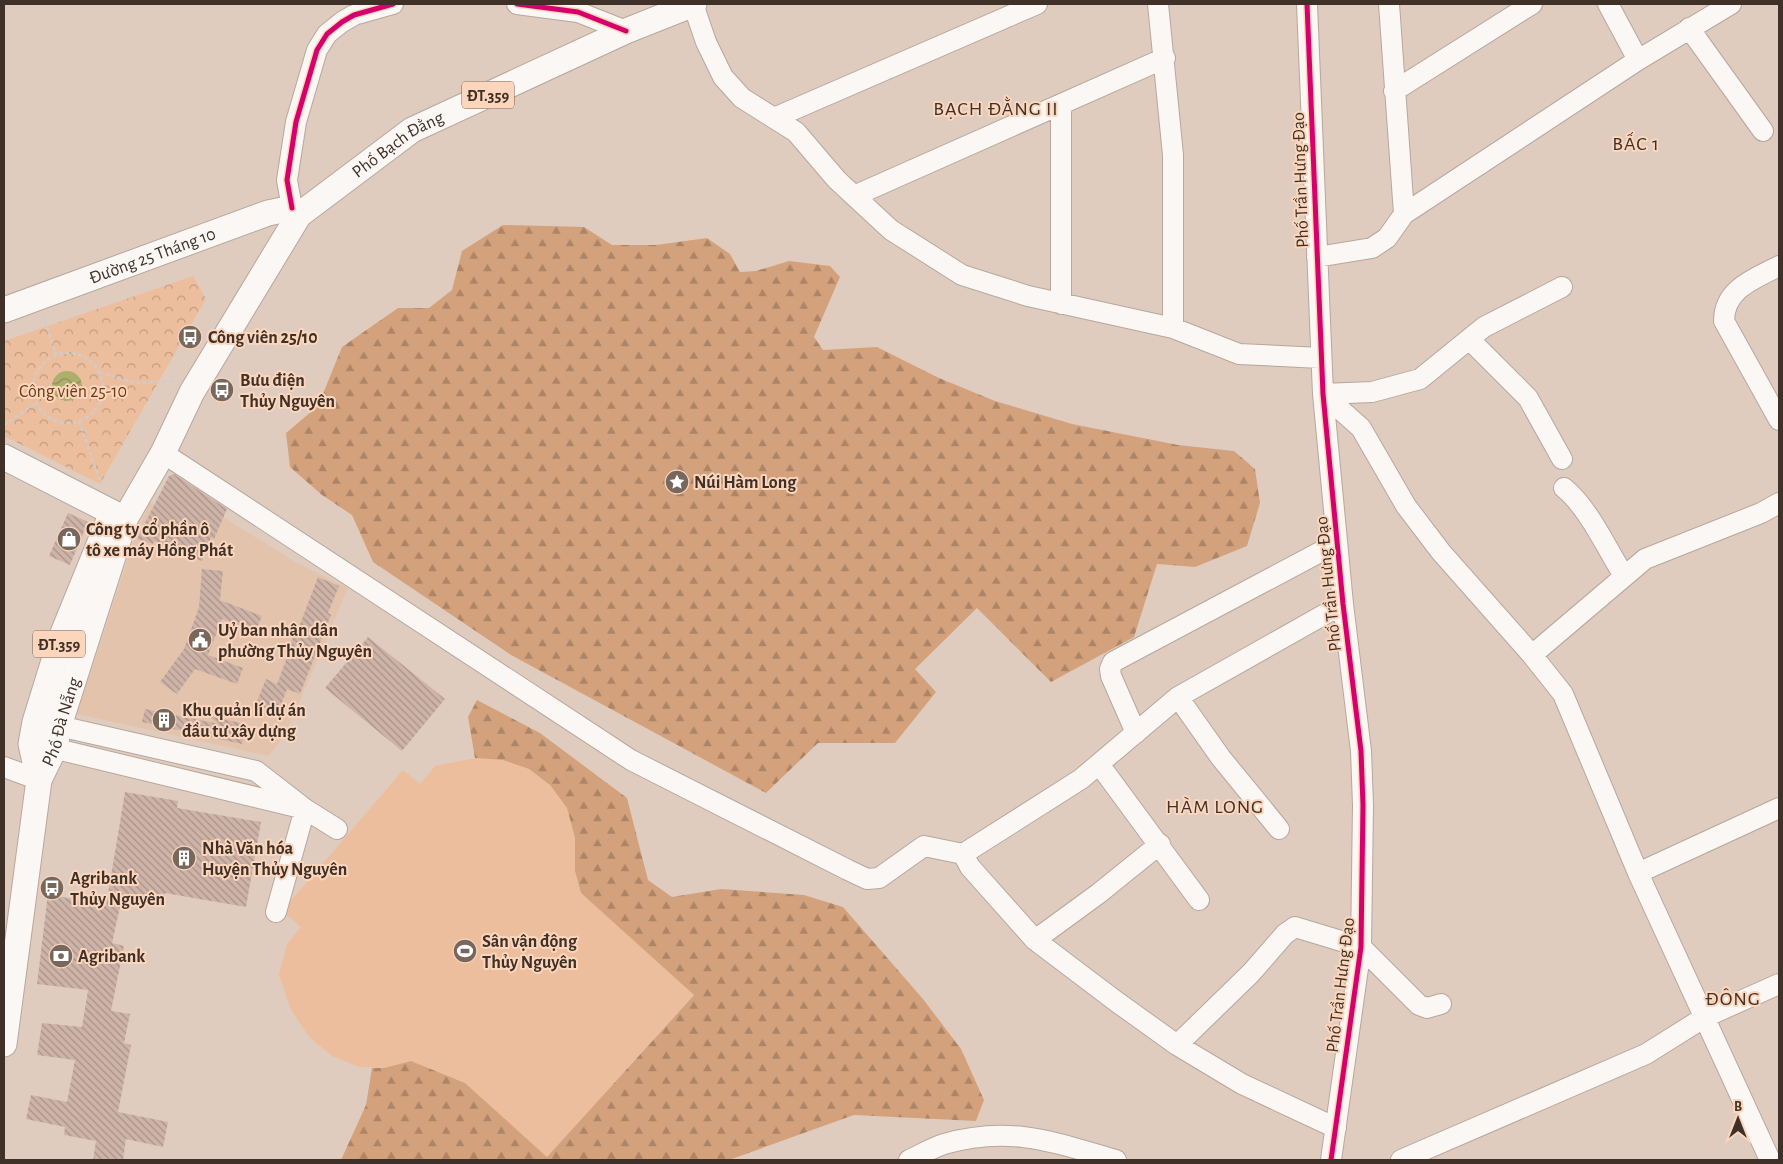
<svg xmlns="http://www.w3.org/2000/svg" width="1783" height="1164" viewBox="0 0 1783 1164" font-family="'Alegreya Sans',sans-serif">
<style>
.built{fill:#e4c3ad}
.grass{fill:#ecbe9e}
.forest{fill:url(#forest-firs)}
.park{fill:url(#park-crowns)}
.water{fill:url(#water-waves)}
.building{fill:url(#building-back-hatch)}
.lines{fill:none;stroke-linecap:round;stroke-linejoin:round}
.minor-casing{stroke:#b7a79c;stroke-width:22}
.major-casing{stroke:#b7a79c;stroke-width:27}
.path{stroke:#d2ccc8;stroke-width:2.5;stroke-dasharray:4 2.5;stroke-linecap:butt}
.minor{stroke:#faf7f5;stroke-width:20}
.major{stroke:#faf7f5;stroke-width:25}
.cycleway-casing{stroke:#fbd6bd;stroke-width:8}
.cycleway{stroke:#d6006c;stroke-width:5}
.labels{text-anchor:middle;stroke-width:4;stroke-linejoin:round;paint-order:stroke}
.shield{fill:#fbd6bd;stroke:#776254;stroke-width:1}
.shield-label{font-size:16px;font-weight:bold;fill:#3f3127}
.street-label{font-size:18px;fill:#3f3127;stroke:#fbd6bd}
.poi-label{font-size:18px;font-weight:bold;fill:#3f3127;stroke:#fbd6bd;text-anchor:start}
.park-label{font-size:18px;fill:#6d3b13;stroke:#fbd6bd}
.quarter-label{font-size:20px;letter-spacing:1px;fill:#3f3127;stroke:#fbd6bd}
</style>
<defs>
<pattern id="forest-firs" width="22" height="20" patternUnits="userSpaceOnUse" patternTransform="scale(1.25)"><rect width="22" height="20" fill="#d3a27d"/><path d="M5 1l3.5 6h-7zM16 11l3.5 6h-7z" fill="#ad8566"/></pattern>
<pattern id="park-crowns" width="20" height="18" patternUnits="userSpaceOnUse" patternTransform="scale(1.25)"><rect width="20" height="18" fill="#ecbe9e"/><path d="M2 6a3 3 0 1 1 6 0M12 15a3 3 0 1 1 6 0" fill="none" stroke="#c19b81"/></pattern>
<pattern id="water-waves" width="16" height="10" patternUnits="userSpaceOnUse" patternTransform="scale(1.25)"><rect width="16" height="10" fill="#adaf6c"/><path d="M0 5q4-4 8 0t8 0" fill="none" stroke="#8e8f59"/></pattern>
<pattern id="building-back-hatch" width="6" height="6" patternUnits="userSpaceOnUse" patternTransform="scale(1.25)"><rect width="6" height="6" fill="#ceb3a8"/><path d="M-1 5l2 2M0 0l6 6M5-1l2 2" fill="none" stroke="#a99289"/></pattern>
</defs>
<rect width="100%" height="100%" fill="#e0ccbe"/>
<!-- built -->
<path class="built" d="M188 495 297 563 348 588 286 733 269 756 77 714 135 537 150 502 175 517Z"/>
<!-- grass -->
<path class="grass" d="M475 758 503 760 529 769 550 785 567 808 575 838V871L581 893 694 994 547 1157 465 1083 411 1061 384 1068 359 1067 332 1056 309 1037 290 1008 279 974 287 944 301 927 282 911 403 770 420 784 435 766Z"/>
<!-- forest -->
<path class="forest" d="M503 225 584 227 612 245H656L707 238 730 254 740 272 756 271 789 261 830 266 840 277 814 337 823 350 877 347 939 378 995 401 1072 424 1178 445 1234 451 1255 469 1260 503 1247 546 1195 567 1157 564 1134 637 1051 682 977 608 915 669 936 692 895 743H818L766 793 511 655 373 562 352 515 322 495 290 467 286 433 318 406 342 347 398 308H429L452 290 462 251Z
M477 700 540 733 627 798 648 880 672 897 721 889 804 895 843 907 923 999 961 1049 984 1100 976 1121 854 1115 729 1160H341L366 1105 372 1068H384L411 1061 465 1083 547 1157 694 995 581 893 575 871V838L567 808 550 785 529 769 503 760 475 758 468 717Z"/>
<!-- park -->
<path class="park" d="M193 276 206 299 100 484 4 436V341Z"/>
<!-- water -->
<path class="water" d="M52 386a15 15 0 1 1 30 0a15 15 0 1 1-30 0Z"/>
<!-- building -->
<path class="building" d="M174 474 227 509 214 539 211 537 202 561 154 541 153 544 137 539 169 476Z
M68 513 88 522 70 565 49 556Z
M202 569 223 571 220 600 262 616 256 631 222 619 208 655 243 668 237 684 195 669 177 694 160 682 184 649 199 607Z
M318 577 339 586 328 613 331 615 300 694 287 689 278 713 256 704 266 679 277 684 288 655 286 654 294 634 296 635Z
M368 637 445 699 402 751 325 688Z
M145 709 219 724 208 716 246 724 242 744 142 722Z
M125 792 178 801 177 808 261 822 246 907 165 893 163 905 122 898 112 943 124 946 111 1011 130 1014 124 1043 131 1045 118 1112 168 1122 163 1147 126 1139 123 1160H93L96 1141 64 1135 65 1127 26 1119 31 1095 67 1102 75 1060 37 1055 42 1023 82 1027 88 990 37 984 48 894 106 906Z"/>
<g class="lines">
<!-- minor casing -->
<g class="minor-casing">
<path id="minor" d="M517 4 578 12 626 31
M693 4 706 42 723 77 742 98 796 132 837 180 891 230 962 275 1028 296 1173 328 1239 354 1321 358
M1158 4 1173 155V328
M1307 4 1323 394 1343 604 1361 751 1363 805 1361 947 1331 1160
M1389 4 1404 214 1638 60 1731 4
M1608 4 1638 60
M1689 28 1763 131
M1394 91 1532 4
M1061 104V304
M774 118 1037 4
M854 196 1165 58
M292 208 287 180 296 122 317 50 327 34 342 22 354 15 393 4
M1317 257 1372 248 1387 238 1404 214
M1779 266C1754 279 1724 289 1724 321L1779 420
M1469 339 1528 398 1562 459
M1323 394 1361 428 1406 506 1441 552 1532 655 1563 694 1638 873 1770 1160
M1323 394 1372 392 1420 379 1484 327 1562 287
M163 453 631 760 848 870 867 879 879 878 924 846 963 854 970 867 1035 940 1117 1002 1177 1045 1242 1084 1336 1128
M1564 488C1588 507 1607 549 1624 576
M1532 655 1645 559 1761 513 1779 503
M1178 697 1221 758 1279 829
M59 726 256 771 305 809 337 829
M1136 733 1111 676 1110 669 1113 662 1337 543
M40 745 305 809 276 912
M1099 764 1199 900
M4 767 39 780
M963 854 1081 779 1178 697 1343 604
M1638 873 1779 808
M1035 940 1098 894 1160 844
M1177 1045 1251 973 1285 934 1295 927 1361 947 1419 1005 1427 1008 1441 1004
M909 1160C920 1155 932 1148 944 1144 1010 1125 1053 1142 1116 1160
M1401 1160 1646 1054 1705 1017 1779 984"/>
</g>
<!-- major casing -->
<g class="major-casing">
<g id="major">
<path id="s1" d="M4 310 268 213 292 208 299 215"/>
<path d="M4 457 125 519"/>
<path d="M39 780 31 744 35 722 61 638 112 513"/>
<path id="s2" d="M4 1044 39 780 55 747 59 726 125 519 163 453 192 392 299 215 412 130 626 31 694 4"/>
</g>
</g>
<!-- path -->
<path class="path" d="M43 315 56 354
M33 388a35 35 0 1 1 70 0a35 35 0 1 1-70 0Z
M99 372 135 383 175 381
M79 421 101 484
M4 425 36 403"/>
<!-- minor -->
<use href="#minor" class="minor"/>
<!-- major -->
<use href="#major" class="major"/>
<!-- cycleway casing -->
<g class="cycleway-casing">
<path id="cycleway" d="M517 4 578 12 626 31
M1307 4 1323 394 1343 604 1361 751 1363 805 1361 947 1331 1160
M292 208 287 180 296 122 317 50 327 34 342 22 354 15 393 4"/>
</g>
<!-- cycleway -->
<use href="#cycleway" class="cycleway"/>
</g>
<!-- icons -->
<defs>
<g id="bus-disc" transform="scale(1.25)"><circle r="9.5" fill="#77675c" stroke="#fbd6bd"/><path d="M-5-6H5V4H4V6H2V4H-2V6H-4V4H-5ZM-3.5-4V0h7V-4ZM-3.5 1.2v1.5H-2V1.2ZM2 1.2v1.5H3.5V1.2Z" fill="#fff"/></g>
<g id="sight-disc" transform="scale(1.25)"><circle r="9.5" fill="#77675c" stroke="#fbd6bd"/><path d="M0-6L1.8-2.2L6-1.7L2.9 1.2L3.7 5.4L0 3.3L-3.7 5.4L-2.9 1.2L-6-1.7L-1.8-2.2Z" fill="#fff"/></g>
<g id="shop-disc" transform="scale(1.25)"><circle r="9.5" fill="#77675c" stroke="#fbd6bd"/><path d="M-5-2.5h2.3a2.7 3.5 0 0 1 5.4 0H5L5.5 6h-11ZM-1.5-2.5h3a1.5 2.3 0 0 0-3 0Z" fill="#fff"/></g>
<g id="civic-disc" transform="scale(1.25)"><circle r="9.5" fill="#77675c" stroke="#fbd6bd"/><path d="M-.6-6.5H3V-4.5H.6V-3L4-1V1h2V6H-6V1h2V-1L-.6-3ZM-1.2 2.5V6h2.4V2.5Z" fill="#fff"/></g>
<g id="building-disc" transform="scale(1.25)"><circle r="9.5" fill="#77675c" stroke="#fbd6bd"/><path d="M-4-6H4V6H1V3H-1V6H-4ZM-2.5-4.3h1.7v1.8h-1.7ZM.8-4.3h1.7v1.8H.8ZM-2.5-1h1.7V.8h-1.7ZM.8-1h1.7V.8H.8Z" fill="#fff"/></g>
<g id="stadium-disc" transform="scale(1.25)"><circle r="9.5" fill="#77675c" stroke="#fbd6bd"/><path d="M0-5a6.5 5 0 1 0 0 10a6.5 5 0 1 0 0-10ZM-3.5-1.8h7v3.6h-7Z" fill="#fff"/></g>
<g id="bank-disc" transform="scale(1.25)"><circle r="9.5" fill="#77675c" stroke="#fbd6bd"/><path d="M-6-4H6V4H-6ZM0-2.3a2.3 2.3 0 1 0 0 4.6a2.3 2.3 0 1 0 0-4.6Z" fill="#fff"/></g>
</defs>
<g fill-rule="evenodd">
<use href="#bus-disc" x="190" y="337"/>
<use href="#bus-disc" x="222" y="390"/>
<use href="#sight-disc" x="677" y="482"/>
<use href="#shop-disc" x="69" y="539"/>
<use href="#civic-disc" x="200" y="640"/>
<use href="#building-disc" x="164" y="720"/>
<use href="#building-disc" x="184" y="858"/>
<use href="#bus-disc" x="52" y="888"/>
<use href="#stadium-disc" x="465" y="951"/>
<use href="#bank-disc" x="61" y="956"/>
</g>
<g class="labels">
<!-- shield labels -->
<g class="shield">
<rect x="462" y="81.5" width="52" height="27" rx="4"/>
<rect x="33" y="630.5" width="52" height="27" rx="4"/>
</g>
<g class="shield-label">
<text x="488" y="101">ĐT.359</text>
<text x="59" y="650">ĐT.359</text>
</g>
<!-- street labels -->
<g class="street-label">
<text dy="6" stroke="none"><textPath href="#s2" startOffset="1014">Phố Bạch Đằng</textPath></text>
<text transform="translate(1300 180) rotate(-92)" y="6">Phố Trần Hưng Đạo</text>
<text dy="6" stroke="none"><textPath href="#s1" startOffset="158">Đường 25 Tháng 10</textPath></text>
<text transform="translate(1328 584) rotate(-96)" y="6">Phố Trần Hưng Đạo</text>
<text dy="6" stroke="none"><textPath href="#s2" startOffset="329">Phố Đà Nẵng</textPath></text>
<text transform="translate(1340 985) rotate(-83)" y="6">Phố Trần Hưng Đạo</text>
</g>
<!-- poi labels -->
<g class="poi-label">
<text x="208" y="343">Công viên 25/10</text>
<text x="240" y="386">Bưu điện<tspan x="240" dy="21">Thủy Nguyên</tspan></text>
<text x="694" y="488">Núi Hàm Long</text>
<text x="86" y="535">Công ty cổ phần ô<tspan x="86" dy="21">tô xe máy Hồng Phát</tspan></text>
<text x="218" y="636">Uỷ ban nhân dân<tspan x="218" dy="21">phường Thủy Nguyên</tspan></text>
<text x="182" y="716">Khu quản lí dự án<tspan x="182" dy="21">đầu tư xây dựng</tspan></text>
<text x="202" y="854">Nhà Văn hóa<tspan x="202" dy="21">Huyện Thủy Nguyên</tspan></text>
<text x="70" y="884">Agribank<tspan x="70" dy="21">Thủy Nguyên</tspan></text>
<text x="482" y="947">Sân vận động<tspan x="482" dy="21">Thủy Nguyên</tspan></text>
<text x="78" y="962">Agribank</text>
</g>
<!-- park labels -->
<g class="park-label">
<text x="73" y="397">Công viên 25-10</text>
</g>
<!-- quarter labels -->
<g class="quarter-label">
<text x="996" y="115">BẠCH ĐẰNG II</text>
<text x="1636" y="150">BẤC 1</text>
<text x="1215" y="813">HÀM LONG</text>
<text x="1733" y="1005">ĐÔNG</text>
</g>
</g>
<!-- border -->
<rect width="1783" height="1164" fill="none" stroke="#3f3127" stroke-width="10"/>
<!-- north arrow -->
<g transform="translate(1738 1119)" stroke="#fbd6bd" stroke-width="4" paint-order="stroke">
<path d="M0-4L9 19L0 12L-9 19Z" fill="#3f3127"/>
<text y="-8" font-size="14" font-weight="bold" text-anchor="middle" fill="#3f3127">B</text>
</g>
</svg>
